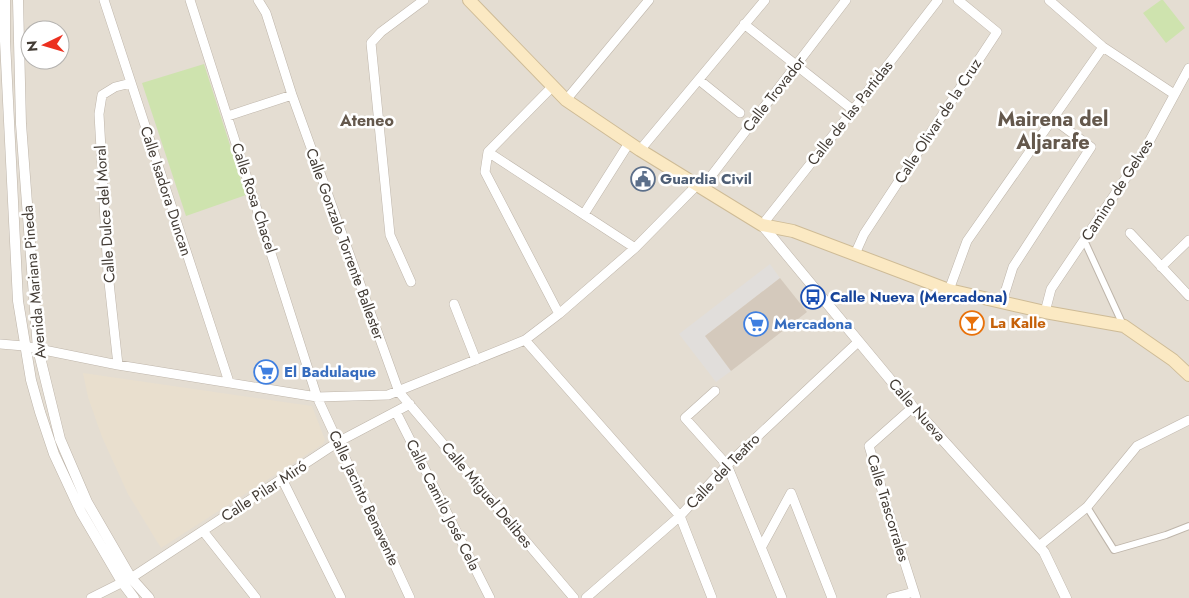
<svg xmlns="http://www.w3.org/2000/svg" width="1189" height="598" viewBox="0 0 1189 598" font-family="Jost,sans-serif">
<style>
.residential{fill:#e4ddd2;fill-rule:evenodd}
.education{fill:#e9dfce}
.green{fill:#cee3ae}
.parking{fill:#e1dedb}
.building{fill:#d4c9bc}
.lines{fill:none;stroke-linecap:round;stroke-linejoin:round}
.pedestrian-casing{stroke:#beb5aa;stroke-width:8}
.minor-casing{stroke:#beb5aa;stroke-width:10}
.tertiary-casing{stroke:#beb5aa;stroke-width:11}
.secondary-casing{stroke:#cebb96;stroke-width:14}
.pedestrian{stroke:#fff;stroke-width:6}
.minor{stroke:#fff;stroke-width:9}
.tertiary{stroke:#fff;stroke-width:10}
.secondary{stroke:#fbe9c3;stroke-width:12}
.labels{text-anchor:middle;stroke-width:5;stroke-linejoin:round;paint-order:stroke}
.street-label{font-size:15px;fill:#423b34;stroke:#fff}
.service-label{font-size:15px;font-weight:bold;fill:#4e5e75;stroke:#fff;text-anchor:start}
.transit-label{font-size:15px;font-weight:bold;fill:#164399;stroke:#fff;text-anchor:start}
.food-label{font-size:15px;font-weight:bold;fill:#c56008;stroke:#fff;text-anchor:start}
.shop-label{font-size:15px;font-weight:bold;fill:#366cbe;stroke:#fff;text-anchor:start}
.neighbourhood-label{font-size:16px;font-weight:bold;fill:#64584c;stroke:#fff}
.district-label{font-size:20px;font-weight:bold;fill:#64584c;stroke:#fff}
</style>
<rect width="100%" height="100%" fill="#f0ebe3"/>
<!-- residential -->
<path class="residential" d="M0 0H1189V598H0ZM30 30H60V60H30Z"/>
<!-- education -->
<path class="education" d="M83 373 312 406 325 440 323 444 161 548 128 494 102 437 88 397Z"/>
<!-- green -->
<path class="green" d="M1161 0H1163L1185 28 1166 43 1143 13Z
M204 64 246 195 186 216 142 83Z"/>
<!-- parking -->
<path class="parking" d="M770 264 780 278 705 336 731 371 716 382 679 334Z"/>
<!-- building -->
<path class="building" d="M780 278 807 312 731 371 705 336Z"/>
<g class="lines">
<!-- pedestrian casing -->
<g class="pedestrian-casing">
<path id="pedestrian" d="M1084 240 1123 325
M1087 507 1114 550 1166 535 1189 526"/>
</g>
<!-- minor casing -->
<g class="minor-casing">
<path id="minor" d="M104 0 229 382
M190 0 317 397 410 598
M258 0 266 13 292 95 399 392 574 598
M1049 0 1103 47 1174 94
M744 24 853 110
M699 80 740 113
M552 87 488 152 485 172 559 314
M566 100 649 0
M228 116 292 95
M640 150 765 0
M488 152 635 248
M702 188 846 0
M584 214 629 143
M762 225 853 110 938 0
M1130 233 1189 296
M855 254 864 234 997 32 958 0
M1161 267 1189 240
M411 282 390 235 371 43 381 32 424 0
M949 290 967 241 1103 47
M1002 302 1013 267 1091 147 1053 119
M454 304 476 360
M1045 312 1051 289 1144 151 1189 68
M525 340 680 516 712 598
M0 344 24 346 118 365 317 397 388 395 525 340 559 314 635 248 697 185
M118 365 108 273 99 114 102 95 115 87 131 83
M715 391 685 418 727 465 782 598
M913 407 869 446 887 507 916 598
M396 412 490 598
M282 479 341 598
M203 531 256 598
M762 546 791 493 832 598
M1039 546 1087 507 1137 446 1189 420
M91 598 131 578 338 442 410 404
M586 598 680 516 727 465 858 342
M891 598 914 592"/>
</g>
<!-- tertiary casing -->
<g class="tertiary-casing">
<path id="tertiary" d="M5 0V41L18 301 31 380 40 412 54 454 81 512 122 582 134 598
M18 0 21 124 38 349 60 439 87 502 131 578 149 598
M762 225 913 407 1044 552 1066 598"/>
</g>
<!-- secondary casing -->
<g class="secondary-casing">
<path id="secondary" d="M469 0 566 100 640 150 762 225 793 231 949 290 1045 312 1124 326 1173 360 1189 375"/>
</g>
<!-- pedestrian -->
<use href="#pedestrian" class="pedestrian"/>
<!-- minor -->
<use href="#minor" class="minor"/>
<!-- tertiary -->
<use href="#tertiary" class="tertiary"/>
<!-- secondary -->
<use href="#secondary" class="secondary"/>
</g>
<!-- icons -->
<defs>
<g id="civic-ring" transform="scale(1.25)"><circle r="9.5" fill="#fff" stroke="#5c6f8a" stroke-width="1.5"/><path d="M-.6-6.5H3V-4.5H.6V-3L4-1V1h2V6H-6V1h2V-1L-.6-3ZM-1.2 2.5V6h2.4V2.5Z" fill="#5c6f8a"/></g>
<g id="bus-ring" transform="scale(1.25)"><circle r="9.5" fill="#fff" stroke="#1a4fb4" stroke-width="1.5"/><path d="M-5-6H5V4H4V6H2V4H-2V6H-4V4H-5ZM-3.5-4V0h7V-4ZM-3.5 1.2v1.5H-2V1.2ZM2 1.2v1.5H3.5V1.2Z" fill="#1a4fb4"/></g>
<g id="bar-ring" transform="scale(1.25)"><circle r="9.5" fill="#fff" stroke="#e8710a" stroke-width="1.5"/><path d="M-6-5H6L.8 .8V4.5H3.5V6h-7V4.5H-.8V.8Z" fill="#e8710a"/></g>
<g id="supermarket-ring" transform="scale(1.25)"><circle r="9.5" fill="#fff" stroke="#3f7fe0" stroke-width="1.5"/><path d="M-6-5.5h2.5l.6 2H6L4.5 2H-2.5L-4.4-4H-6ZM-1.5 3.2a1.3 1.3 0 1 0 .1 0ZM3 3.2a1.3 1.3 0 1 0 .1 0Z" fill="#3f7fe0"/></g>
</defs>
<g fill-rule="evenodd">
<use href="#civic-ring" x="643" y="179"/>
<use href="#bus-ring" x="813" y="297"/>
<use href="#bar-ring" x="972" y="323"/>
<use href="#supermarket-ring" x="756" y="324"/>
<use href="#supermarket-ring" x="266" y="372"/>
</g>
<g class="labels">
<!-- street labels -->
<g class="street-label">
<text transform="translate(774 94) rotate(-52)" y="5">Calle Trovador</text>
<text transform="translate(850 113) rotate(-52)" y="5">Calle de las Partidas</text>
<text transform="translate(938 121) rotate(-57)" y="5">Calle Olivar de la Cruz</text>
<text transform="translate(1117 190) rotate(-57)" y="5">Camino de Gelves</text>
<text transform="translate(166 191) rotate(72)" y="5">Calle Isadora Duncan</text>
<text transform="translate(254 198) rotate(72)" y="5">Calle Rosa Chacel</text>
<text transform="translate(105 214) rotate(-94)" y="5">Calle Dulce del Moral</text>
<text transform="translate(345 244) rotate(70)" y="5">Calle Gonzalo Torrente Ballester</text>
<text transform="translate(34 282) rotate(-95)" y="5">Avenida Mariana Pineda</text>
<text transform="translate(917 410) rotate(49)" y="5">Calle Nueva</text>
<text transform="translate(723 471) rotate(-46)" y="5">Calle del Teatro</text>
<text transform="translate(264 491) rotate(-33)" y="5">Calle Pilar Miró</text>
<text transform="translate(487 495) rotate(50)" y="5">Calle Miguel Delibes</text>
<text transform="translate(364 498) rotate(65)" y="5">Calle Jacinto Benavente</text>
<text transform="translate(443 505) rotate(63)" y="5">Calle Camilo José Cela</text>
<text transform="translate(888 508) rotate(73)" y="5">Calle Trascorrales</text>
</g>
<!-- service labels -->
<g class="service-label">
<text x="660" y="184">Guardia Civil</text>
</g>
<!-- transit labels -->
<g class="transit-label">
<text x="830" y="302">Calle Nueva (Mercadona)</text>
</g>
<!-- food labels -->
<g class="food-label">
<text x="990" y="328">La Kalle</text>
</g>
<!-- shop labels -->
<g class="shop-label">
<text x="774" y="329">Mercadona</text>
<text x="284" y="377">El Badulaque</text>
</g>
<!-- neighbourhood labels -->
<g class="neighbourhood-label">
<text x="367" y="126">Ateneo</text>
</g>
<!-- district labels -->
<g class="district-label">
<text x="1053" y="126">Mairena del<tspan x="1053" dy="23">Aljarafe</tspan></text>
</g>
</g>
<!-- north arrow -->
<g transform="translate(45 45) rotate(265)"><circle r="24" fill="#ffffff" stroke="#b3b1ae"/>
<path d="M0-4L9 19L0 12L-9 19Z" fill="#ec301f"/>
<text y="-8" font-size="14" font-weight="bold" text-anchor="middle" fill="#423b34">N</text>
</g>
</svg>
